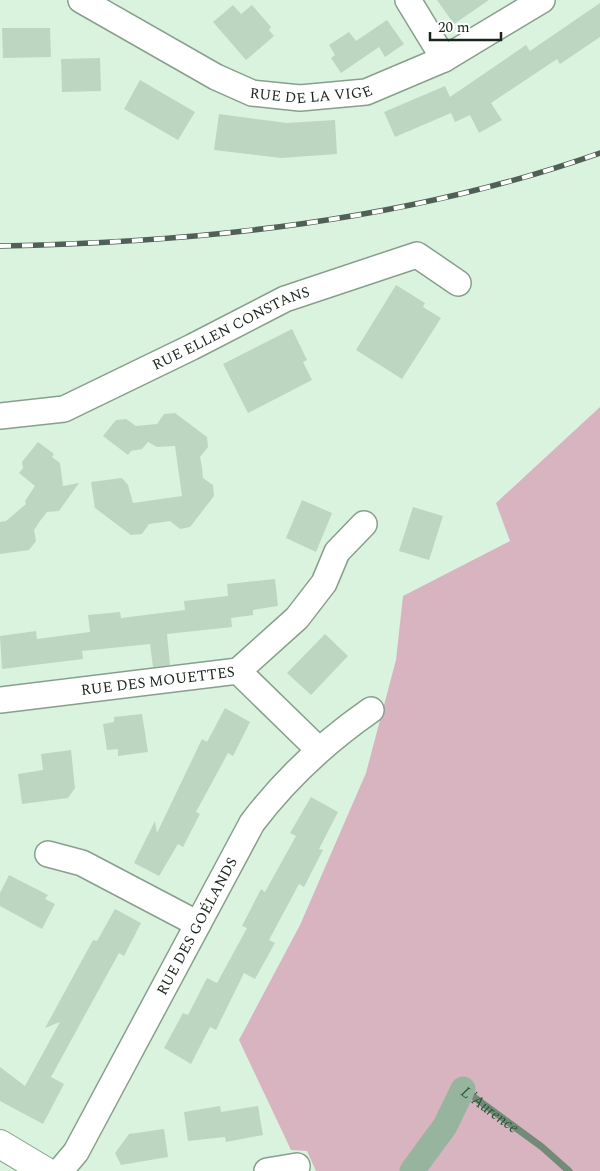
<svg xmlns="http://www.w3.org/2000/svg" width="600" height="1171" viewBox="0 0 600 1171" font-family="Spectral,serif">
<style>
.green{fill:#d8b4c0}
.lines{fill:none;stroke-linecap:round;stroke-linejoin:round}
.stream{stroke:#728a77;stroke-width:7}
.canal{stroke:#97b59e;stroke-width:25}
.building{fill:#bdd6c2}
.street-casing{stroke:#889f8d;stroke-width:28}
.secondary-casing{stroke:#889f8d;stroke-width:30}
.street{stroke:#fff;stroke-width:25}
.secondary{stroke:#fff;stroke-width:28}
.rail-casing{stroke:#516055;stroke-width:5.5}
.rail{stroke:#fff;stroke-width:4;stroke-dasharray:11;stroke-linecap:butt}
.labels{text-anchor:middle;stroke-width:4;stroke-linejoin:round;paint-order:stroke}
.street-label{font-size:15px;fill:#1b251d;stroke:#fff}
.water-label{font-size:16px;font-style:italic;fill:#265635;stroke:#fff}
</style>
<rect width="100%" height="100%" fill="#d9f3df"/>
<!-- green -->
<path class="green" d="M600 407V1171H316L307 1151 291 1150 239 1040 300 925 366 773 396 660 403 596 510 541 496 503Z"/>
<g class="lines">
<!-- stream -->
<path class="stream" id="s1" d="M463 1089 542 1147 569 1171"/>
<!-- canal -->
<path class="canal" d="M412 1171 445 1126 463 1089"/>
</g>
<!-- building -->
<path class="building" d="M437 0H489L454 24Z
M600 3V37L560 64 557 59 491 103 502 120 479 133 470 115 455 122 451 113 395 137 384 112 445 86 450 97 526 45 530 51Z
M233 5 241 14 252 5 271 27 269 30 274 36 246 60 213 22Z
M387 20 404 44 385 57 379 47 341 73 331 58 335 55 329 45 349 32 356 41Z
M2 28H50L51 57 3 58Z
M100 58 101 91 62 92 61 59Z
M140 80 195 112 178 140 124 109Z
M219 114 287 123 335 120 337 154 281 158 214 150Z
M396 285 425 303 423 307 441 318 402 379 356 350Z
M292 329 307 360 303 362 312 380 248 413 223 364Z
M175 413 207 437 208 447 200 457 202 468 203 478 213 485 214 496 190 527 180 529 170 521 149 524 142 534 131 535 95 508 91 482 122 478 128 485 133 503 182 496 175 446 157 447 148 442 142 449 131 451 128 455 103 436 116 420 126 419 136 426 157 424 164 414Z
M38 442 54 454 52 457 60 463 63 486 79 483 59 511 47 512 40 521 34 530 36 541 29 550 0 554V522L6 521 26 504 25 501 35 486 19 473 23 468 22 462Z
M302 500 332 513 316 552 286 538Z
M413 507 443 516 429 560 399 551Z
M275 579 278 606 253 610V615L231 618 232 627 167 634 170 665 153 667 150 644 82 651 83 659 2 669 0 636 36 631 37 639 90 632 88 615 120 612 121 618 185 610 184 601 228 596 227 584Z
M325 634 348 656 311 695 287 673Z
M225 708 250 722 233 756 228 753 196 812 200 814 183 847 178 844 159 876 134 863 155 821 157 833 202 739 207 742Z
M142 714 148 752 118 756V749L107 750 103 724 114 722V717Z
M71 750 75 788 68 798 22 804 18 774 43 770 41 754Z
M311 797 338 812 319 849 323 850 304 887 299 884 269 940 275 943 255 979 244 973 216 1030 210 1027 191 1064 164 1048 183 1013 188 1015 207 978 217 983 247 928 242 926 261 889 265 892 296 836 290 833Z
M9 875 48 895 45 899 55 904 42 929 0 906V893Z
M115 909 141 923 124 956 119 953 51 1077 64 1084 43 1124 0 1101V1067L25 1086 60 1022 45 1028 93 940 97 941Z
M220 1106 221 1112 258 1106 263 1135 226 1142 225 1137 188 1141 184 1112Z
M164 1129 168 1157 121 1165 115 1153 129 1134Z"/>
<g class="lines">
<!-- street casing -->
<g class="street-casing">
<g id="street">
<path id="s2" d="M81 0 216 77 252 93 300 98 366 92 444 59 542 0"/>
<path d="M408 0 444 59"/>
<path id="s3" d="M0 416 64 409 192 347 285 299 417 255 458 283"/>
<path d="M238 671 319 750"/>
<path id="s4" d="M0 700 238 671 297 618 324 583 337 552 364 524"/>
<path d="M48 854 82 863 198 924"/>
<path id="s5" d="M60 1171 76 1152 252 823C286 778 325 742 371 710"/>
<path d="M267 1171 297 1166"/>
</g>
</g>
<!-- secondary casing -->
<g class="secondary-casing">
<path id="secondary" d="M0 1144 45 1171"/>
</g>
<!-- street -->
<use href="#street" class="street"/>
<!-- secondary -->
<use href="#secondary" class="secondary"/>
<!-- rail casing -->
<g class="rail-casing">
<path id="rail" d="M0 246C203 242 407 221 600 153"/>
</g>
<!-- rail -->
<use href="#rail" class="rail"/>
</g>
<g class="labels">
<!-- street labels -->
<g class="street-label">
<text dy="5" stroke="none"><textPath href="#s2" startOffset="254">RUE DE LA VIGE</textPath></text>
<text dy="5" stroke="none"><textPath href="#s3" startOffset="250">RUE ELLEN CONSTANS</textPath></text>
<text dy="5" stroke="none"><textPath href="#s4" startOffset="159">RUE DES MOUETTES</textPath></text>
<text dy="5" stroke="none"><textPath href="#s5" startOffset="281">RUE DES GOÉLANDS</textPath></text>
</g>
<!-- water labels -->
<g class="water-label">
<text dy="6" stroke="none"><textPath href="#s1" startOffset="34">L'Aurence</textPath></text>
</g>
</g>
<!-- scale -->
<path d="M430 32v8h71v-8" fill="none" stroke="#1b251d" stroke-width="2.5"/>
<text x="438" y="32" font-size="15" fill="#1b251d" stroke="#ffffff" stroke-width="4" paint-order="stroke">20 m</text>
</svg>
